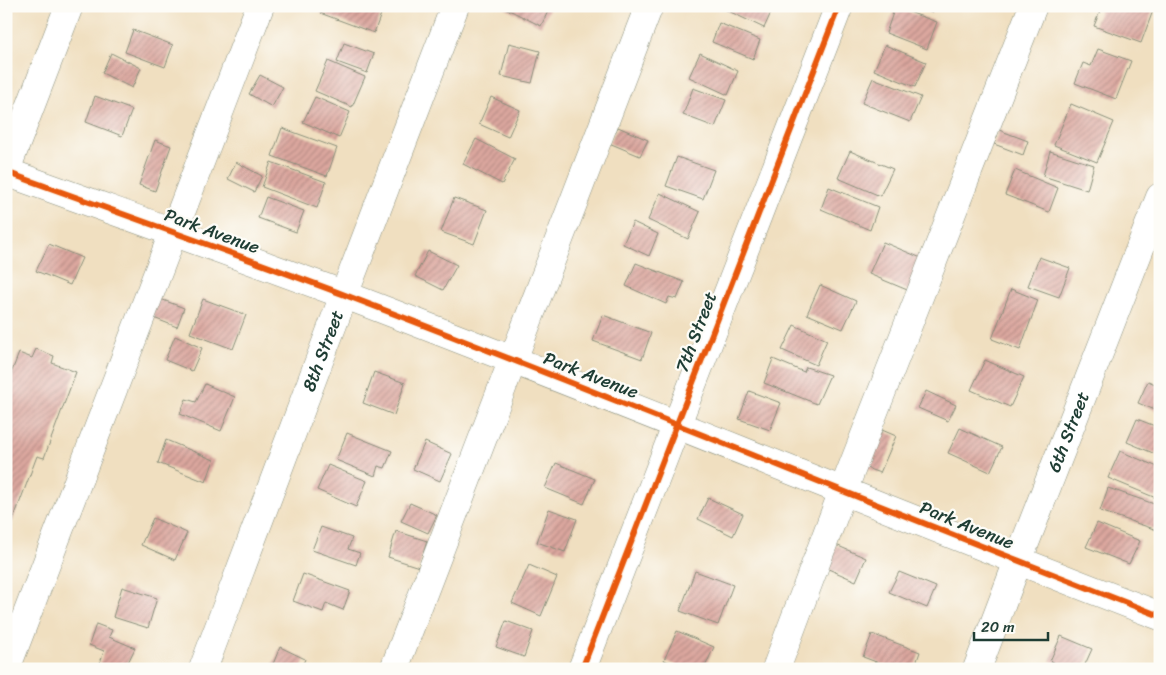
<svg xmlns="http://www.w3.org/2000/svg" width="1166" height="675" viewBox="0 0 1166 675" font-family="Sriracha,sans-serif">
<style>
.building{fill:url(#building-hatch)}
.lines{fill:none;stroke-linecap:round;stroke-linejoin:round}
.minor-casing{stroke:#888e7a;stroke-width:29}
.minor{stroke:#fff;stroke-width:28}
.cycleway-casing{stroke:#fdfcf7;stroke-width:9}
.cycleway{stroke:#e8590c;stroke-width:6}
.labels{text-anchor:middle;stroke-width:4.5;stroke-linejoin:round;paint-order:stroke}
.street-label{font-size:18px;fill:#1f3d34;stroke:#fdfcf7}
</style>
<defs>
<pattern id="building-hatch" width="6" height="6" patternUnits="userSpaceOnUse" patternTransform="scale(1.25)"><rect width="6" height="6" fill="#dca79f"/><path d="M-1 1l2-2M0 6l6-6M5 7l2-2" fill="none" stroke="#b28982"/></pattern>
</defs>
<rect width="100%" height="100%" fill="#fdfcf7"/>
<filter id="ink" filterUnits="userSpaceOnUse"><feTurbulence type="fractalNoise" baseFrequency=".02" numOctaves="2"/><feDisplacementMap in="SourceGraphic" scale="10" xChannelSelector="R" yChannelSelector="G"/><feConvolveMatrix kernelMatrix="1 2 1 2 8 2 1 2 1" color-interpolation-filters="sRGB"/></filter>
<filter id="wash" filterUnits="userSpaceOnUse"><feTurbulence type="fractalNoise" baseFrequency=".0096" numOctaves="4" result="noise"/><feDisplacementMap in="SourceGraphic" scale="20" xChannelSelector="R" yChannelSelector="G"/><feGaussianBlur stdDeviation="1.12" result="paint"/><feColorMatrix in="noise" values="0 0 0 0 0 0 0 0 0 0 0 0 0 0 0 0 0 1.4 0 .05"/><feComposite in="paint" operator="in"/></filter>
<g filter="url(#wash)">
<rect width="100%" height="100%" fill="#f0dfc0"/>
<g id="blocks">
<!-- building -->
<path class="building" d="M323 6H384L374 33 320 13Z
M505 6H548L550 7 541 26 505 8Z
M718 6H774L764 28Z
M917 6H935L932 13Z
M1102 6H1148L1154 8 1141 43 1094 26Z
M895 7 937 22 927 49 886 33Z
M719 23 760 40 753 59 712 42Z
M133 30 173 45 165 67 125 52Z
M344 43 374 54 367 73 337 62Z
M509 43 540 51 532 83 501 76Z
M885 45 926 62 915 87 874 70Z
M1098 49 1131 61 1116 99 1075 83 1083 63 1091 66Z
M111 53 141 68 132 88 102 73Z
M700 53 738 71 728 95 689 77Z
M328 61 365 77 352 107 315 91Z
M260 75 283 87 272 107 249 94Z
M873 78 921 97 910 122 862 103Z
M693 88 726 100 715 127 683 115Z
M95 96 132 110 122 136 86 122Z
M315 97 350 112 339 138 303 122Z
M491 97 520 110 508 137 479 124Z
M1071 104 1114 122 1097 162 1054 145Z
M618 127 648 140 640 156 609 143Z
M282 128 337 148 327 176 272 156Z
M999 130 1028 141 1023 155 994 144Z
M476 139 515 159 502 184 463 164Z
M155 140 171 146 155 191 139 185Z
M850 151 893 169 880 196 838 178Z
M1050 151 1094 165 1087 190 1043 176Z
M677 157 714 170 703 199 666 186Z
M236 162 262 176 254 192 228 179Z
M271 162 326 182 317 208 262 187Z
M1015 170 1058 188 1049 212 1005 195Z
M829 187 878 207 870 230 821 209Z
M660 193 700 212 688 239 648 220Z
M266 197 304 211 296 232 258 218Z
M454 198 487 210 474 244 441 232Z
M633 222 658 234 649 256 623 244Z
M883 242 926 260 912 292 869 274Z
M49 244 82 258 70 285 36 271Z
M428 251 457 265 443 290 415 276Z
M1039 257 1070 268 1059 297 1028 286Z
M636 263 684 282 677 299 669 297 666 304 626 286Z
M820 285 856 301 843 329 807 314Z
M1011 289 1038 300 1020 350 992 339Z
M158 298 184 308 177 327 151 317Z
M203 299 246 315 233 349 190 333Z
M603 315 651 333 642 359 593 341Z
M794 325 827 340 816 365 782 350Z
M175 336 202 348 192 371 165 360Z
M36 349 54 356 52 363 76 372 44 458 37 456 6 539V444L7 441H6V386L19 353 32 358Z
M773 359 804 372 806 367 830 375 817 404 764 383Z
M985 360 1024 377 1010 407 971 390Z
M374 372 405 383 394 415 363 403Z
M1148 381 1160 386V412L1138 403Z
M205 384 235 397 221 431 180 414 186 399 196 402Z
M749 391 781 403 770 430 739 419Z
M926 391 956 405 948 421 918 408Z
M1137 419 1160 428V456L1127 442Z
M960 428 1002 447 990 472 948 453Z
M882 430 896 436 880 473 866 468Z
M347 433 392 451 385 468 378 466 375 476 336 460Z
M166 440 214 460 206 482 158 463Z
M425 442 452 454 440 481 413 469Z
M1120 451 1160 468V488L1156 498 1108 478Z
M556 463 595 479 584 504 545 488Z
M328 465 367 481 356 507 317 490Z
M1108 488 1160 506V531L1100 511Z
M708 498 743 514 733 536 698 519Z
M410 503 437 515 428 533 401 521Z
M549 509 577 519 565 552 537 542Z
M153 518 187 533 175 560 141 545Z
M1097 523 1140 541 1129 564 1086 547Z
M321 527 352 538 348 549 360 553 356 565 312 550Z
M396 531 427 541 419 567 388 557Z
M836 545 866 558 856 581 826 568Z
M529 565 557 577 541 616 512 603Z
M695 571 733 585 718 625 680 611Z
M899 572 936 587 927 608 889 592Z
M303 574 350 591 343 610 326 603 323 612 293 601Z
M122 587 157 598 148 628 113 617Z
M506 621 533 631 524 657 496 647Z
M96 624 112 630 109 637 135 648 125 669H112L100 663 104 651 89 645Z
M677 631 714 647 704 669H685L664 660Z
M872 634 920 652 914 669H895L863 657Z
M1061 636 1092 649 1083 669H1068L1050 661Z
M280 647 305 659 301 669H271Z"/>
</g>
</g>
<g filter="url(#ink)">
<use href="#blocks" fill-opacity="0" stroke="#888e7a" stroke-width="1"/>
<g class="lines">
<!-- minor casing -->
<g class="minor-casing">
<g id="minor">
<path d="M6 170 69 6"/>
<path d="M6 172C119 213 233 253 345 295 618 399 888 511 1160 616"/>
<path d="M6 669 260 6"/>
<path id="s1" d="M203 669 344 295 455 6"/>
<path d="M394 669 649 6"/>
<path d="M582 669 839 6"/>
<path d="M776 669 843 491 1033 6"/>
<path id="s2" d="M977 669 1018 561 1160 197"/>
</g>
</g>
<!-- minor -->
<use href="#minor" class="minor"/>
<!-- cycleway casing -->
<g class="cycleway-casing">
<path id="cycleway" d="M6 172C119 213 233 253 345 295 618 399 888 511 1160 616
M582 669 839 6"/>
</g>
<!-- cycleway -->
<use href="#cycleway" class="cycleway"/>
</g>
</g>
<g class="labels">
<!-- street labels -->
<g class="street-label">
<text transform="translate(212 231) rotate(20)" y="6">Park Avenue</text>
<text transform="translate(696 332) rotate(-69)" y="6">7th Street</text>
<text dy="6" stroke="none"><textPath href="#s1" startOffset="340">8th Street</textPath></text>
<text transform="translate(591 375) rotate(21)" y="6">Park Avenue</text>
<text dy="6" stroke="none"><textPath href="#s2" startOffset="254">6th Street</textPath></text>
<text transform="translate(967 525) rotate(22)" y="6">Park Avenue</text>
</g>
</g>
<!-- margin -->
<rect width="1166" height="675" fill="none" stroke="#fdfcf7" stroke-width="25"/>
<!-- scale -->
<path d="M974 632v8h74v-8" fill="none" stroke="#1f3d34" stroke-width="2.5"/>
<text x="981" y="632" font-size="15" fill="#1f3d34" stroke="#fdfcf7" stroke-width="4" paint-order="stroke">20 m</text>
</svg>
